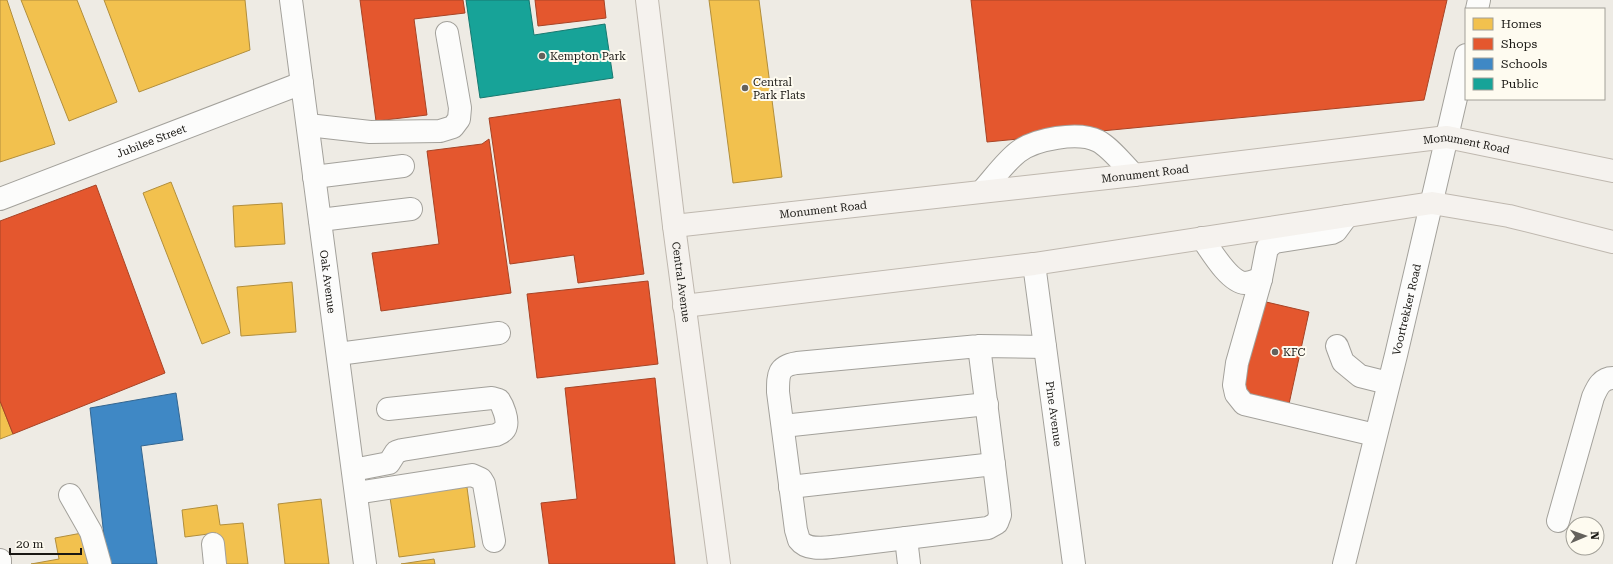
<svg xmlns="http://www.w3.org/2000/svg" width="1613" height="564" viewBox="0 0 1613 564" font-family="'Roboto Serif',serif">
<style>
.homes{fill:#f2c14e;stroke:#b18e3c}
.shops{fill:#e4572e;stroke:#a74426}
.schools{fill:#3f88c5;stroke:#346690}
.public{fill:#17a398;stroke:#187970}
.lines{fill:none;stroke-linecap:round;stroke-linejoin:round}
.minor-casing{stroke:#a3a19b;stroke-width:24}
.major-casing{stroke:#bfb8af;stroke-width:24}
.minor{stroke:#fcfcfb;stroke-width:22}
.major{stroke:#f5f2ee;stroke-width:22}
.poi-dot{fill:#64615c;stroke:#fefbf0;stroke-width:1.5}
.labels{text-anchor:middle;stroke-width:4;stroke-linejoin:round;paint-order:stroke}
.poi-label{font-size:11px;fill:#191713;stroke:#fefbf0;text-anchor:start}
.street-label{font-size:11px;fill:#191713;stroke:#fefbf0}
</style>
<rect width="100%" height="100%" fill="#eeebe4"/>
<!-- homes -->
<path class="homes" d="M0 0H7L55 144 0 162Z
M21 0H77L117 102 69 121Z
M104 0H245L250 50 139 92Z
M709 0H759L782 177 733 183Z
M171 182 230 333 202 344 143 193Z
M282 203 285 244 235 247 233 206Z
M292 282 296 332 241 336 237 287Z
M0 401 13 434 0 439Z
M466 480 475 547 399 557 389 491Z
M321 499 329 564H285L278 504Z
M217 505 220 525 243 523 248 564H219L216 533 185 537 182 510Z
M82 533 88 564H31L59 559 55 538Z
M434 559 435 564H401Z"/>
<!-- shops -->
<path class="shops" d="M360 0H463L465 13 414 19 427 115 376 121Z
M535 0H604L606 18 538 26Z
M971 0H1447L1424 100 987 142Z
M620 99 644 274 578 283 574 255 510 264 489 118Z
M489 139 511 293 381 311 372 253 439 244 427 151 482 144Z
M96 185 165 373 13 434 0 401V221Z
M648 281 658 364 537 378 527 294Z
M1262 301 1309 312 1289 404 1241 393Z
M655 378 675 564H549L541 503 577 499 565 388Z"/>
<!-- schools -->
<path class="schools" d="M176 393 183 440 141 446 157 564H107L90 408Z"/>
<!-- public -->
<path class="public" d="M466 0H529L534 35 605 24 613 78 480 98Z"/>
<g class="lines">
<!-- minor casing -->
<g class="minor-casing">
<g id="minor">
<path id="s1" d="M291 0 365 564"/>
<path d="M1477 9 1479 0"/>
<path d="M308 125 370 132 440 131 453 127 459 119 460 108 447 33"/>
<path d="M314 177 403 166"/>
<path d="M982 191C993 179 1005 162 1018 152 1035 139 1078 131 1098 141 1110 147 1124 165 1134 175"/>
<path id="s2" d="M0 199 302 83"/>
<path d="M1347 216 1336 231 1332 233 1275 242 1267 248 1261 279 1237 363 1234 385 1236 394 1244 404 1375 435"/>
<path d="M320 220 411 209"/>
<path d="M1202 238C1211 251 1229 282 1245 283 1250 283 1256 280 1261 279"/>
<path id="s3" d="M1034 264 1074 564"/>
<path d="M979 346 999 505 1000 515 997 523 988 528 841 546C828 547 808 552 799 540 798 537 797 533 796 530L778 392C778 374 778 366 797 363L979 346 1045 347"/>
<path d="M1337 346 1343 362 1360 376 1388 383"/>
<path d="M338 354 499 333"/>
<path d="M783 426 987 404"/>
<path d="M353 470 389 463 396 452 402 450 496 435C500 433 505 432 506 426 508 419 503 406 499 400L492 398 388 409"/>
<path d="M790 487 994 464"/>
<path d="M356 493 472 475 481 479 484 484 494 541"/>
<path d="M70 495 91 532 100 564"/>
<path d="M1558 521 1593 397C1597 388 1601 378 1613 378"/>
<path d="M906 538 909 564"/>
<path d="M213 544 215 564"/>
<path d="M0 560V564"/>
<path id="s4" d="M1344 564 1396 355 1466 55"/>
</g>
</g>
<!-- major casing -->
<g class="major-casing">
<g id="major">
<path id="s5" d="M647 0 674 226 719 564"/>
<path id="s6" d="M674 226 1134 175 1447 137 1613 171"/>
<path d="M684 306 1034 264 1432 203 1509 216 1613 242"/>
</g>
</g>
<!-- minor -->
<use href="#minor" class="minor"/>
<!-- major -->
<use href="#major" class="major"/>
</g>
<!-- markers -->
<g class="poi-dot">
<circle cx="542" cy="56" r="4"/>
<circle cx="745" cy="88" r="4"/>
<circle cx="1275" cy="352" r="4"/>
</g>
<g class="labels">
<!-- poi labels -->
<g class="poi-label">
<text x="550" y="60">Kempton Park</text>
<text x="753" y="86">Central<tspan x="753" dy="13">Park Flats</tspan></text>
<text x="1283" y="356">KFC</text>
</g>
<!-- street labels -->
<g class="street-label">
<text dy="4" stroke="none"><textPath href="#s2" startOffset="162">Jubilee Street</textPath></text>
<text dy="4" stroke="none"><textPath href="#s6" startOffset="798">Monument Road</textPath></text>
<text dy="4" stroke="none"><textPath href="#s6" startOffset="474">Monument Road</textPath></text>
<text dy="4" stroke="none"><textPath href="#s6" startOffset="150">Monument Road</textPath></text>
<text dy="4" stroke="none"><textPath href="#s1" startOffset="284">Oak Avenue</textPath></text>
<text dy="4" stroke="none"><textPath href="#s5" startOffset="284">Central Avenue</textPath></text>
<text dy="4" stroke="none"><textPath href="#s4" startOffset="262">Voortrekker Road</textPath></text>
<text dy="4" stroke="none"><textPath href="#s3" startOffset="151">Pine Avenue</textPath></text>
</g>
</g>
<!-- legend -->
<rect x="1465" y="8" width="140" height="92" fill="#fefbf0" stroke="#a2a098"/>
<rect x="1473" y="18" width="20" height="12" fill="#f2c14e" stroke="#a2a098"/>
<text x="1501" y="28" font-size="12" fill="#191713">Homes</text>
<rect x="1473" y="38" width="20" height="12" fill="#e4572e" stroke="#a2a098"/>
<text x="1501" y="48" font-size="12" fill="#191713">Shops</text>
<rect x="1473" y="58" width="20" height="12" fill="#3f88c5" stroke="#a2a098"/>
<text x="1501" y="68" font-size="12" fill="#191713">Schools</text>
<rect x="1473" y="78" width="20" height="12" fill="#17a398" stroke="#a2a098"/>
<text x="1501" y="88" font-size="12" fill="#191713">Public</text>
<!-- north arrow -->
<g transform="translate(1585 536) rotate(88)"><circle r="19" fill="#fefbf0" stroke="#a2a098"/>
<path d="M0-3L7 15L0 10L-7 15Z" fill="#64615c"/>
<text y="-6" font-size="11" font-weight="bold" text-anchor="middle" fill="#191713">N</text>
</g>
<!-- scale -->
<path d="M10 548v6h71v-6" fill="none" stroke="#191713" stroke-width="2"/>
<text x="16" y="548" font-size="12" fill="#191713" stroke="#fefbf0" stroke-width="3" paint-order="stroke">20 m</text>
</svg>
